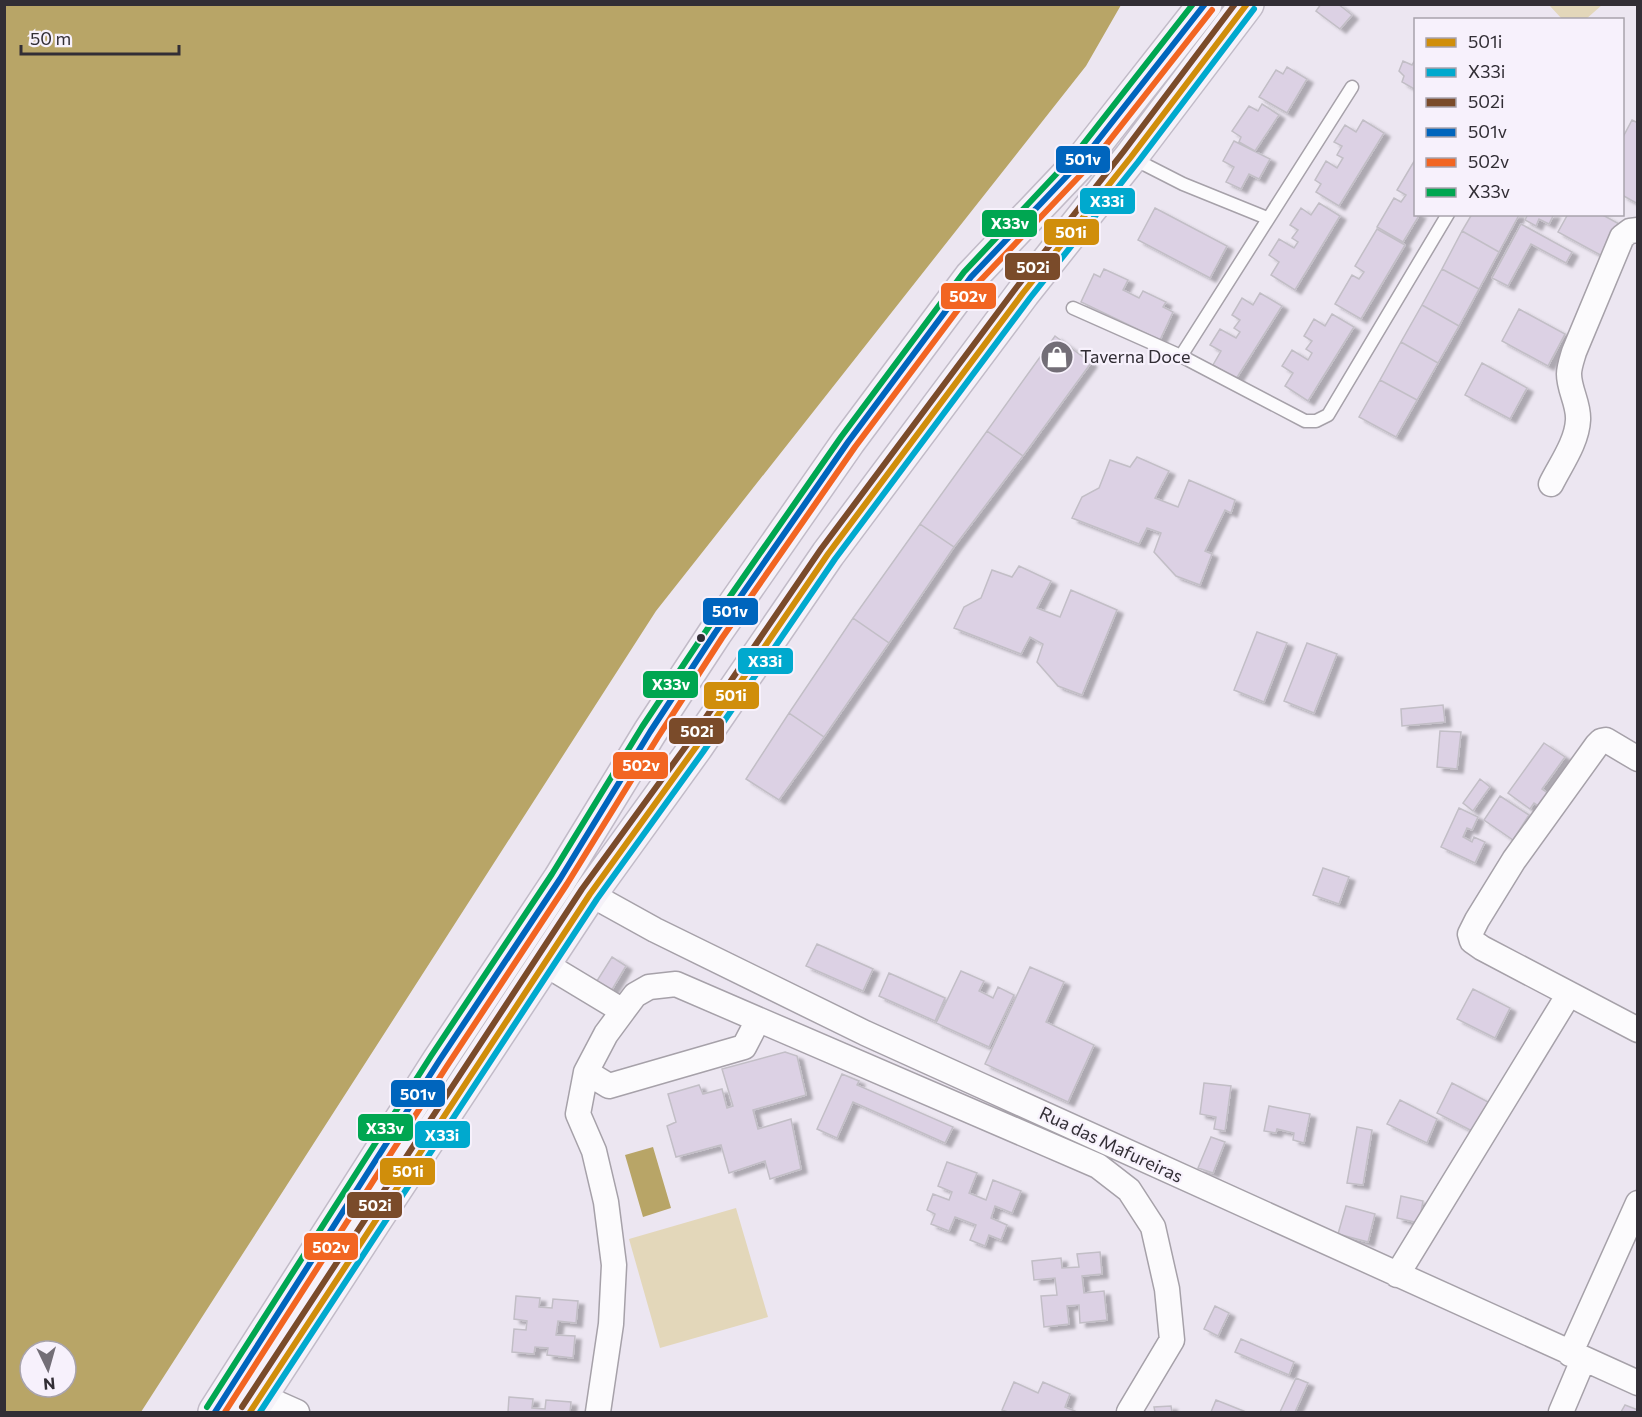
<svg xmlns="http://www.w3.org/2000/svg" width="1642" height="1417" viewBox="0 0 1642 1417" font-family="Commissioner,sans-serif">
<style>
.green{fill:#e3d7ba}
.water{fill:#b8a567;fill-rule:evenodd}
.building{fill:#dcd1e4;stroke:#c2bec6;stroke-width:1.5;filter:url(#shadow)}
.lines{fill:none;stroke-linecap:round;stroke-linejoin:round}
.lane-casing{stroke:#a6a1a9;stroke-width:15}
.street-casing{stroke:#a6a1a9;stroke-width:27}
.primary-casing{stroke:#c2bbc8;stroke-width:36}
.lane{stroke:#fcfbfd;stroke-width:12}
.street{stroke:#fcfbfd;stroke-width:24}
.primary{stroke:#f5f2f8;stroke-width:33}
.bus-1-casing{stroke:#f7f1fc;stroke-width:10}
.bus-2-casing{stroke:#f7f1fc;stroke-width:10}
.bus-3-casing{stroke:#f7f1fc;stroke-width:10}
.bus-4-casing{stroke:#f7f1fc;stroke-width:10}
.bus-5-casing{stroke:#f7f1fc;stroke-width:10}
.bus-6-casing{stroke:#f7f1fc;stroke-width:10}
.bus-1{stroke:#d08e0b;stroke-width:6}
.bus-2{stroke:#00a9ce;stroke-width:6}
.bus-3{stroke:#7a4b2a;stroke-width:6}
.bus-4{stroke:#0065bd;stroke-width:6}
.bus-5{stroke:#f26522;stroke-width:6}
.bus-6{stroke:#00a651;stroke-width:6}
.bus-dot{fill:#322e35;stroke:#f7f1fc;stroke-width:2}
.labels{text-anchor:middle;stroke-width:4.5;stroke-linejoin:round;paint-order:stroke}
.poi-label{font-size:18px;fill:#322e35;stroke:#f7f1fc;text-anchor:start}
.street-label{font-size:18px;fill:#322e35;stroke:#f7f1fc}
.line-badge{stroke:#f7f1fc;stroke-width:2}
.badge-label{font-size:16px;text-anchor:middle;font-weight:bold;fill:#fff}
</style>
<defs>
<filter id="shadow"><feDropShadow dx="6" dy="4" stdDeviation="1.5" flood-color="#0004"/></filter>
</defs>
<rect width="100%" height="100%" fill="#ece6f1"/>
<!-- green -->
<path class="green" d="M1549 5H1602L1585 20 1562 19Z
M736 1208 768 1317 660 1348 629 1239Z"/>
<!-- water -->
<path class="water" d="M5 4 1121 5 1086 66 656 611 141 1412H5ZM30 1351H66V1387H30Z
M653 1147 671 1208 643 1217 625 1155Z"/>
<!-- building -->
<path class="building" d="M1321 4H1338L1352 15 1340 29 1316 11Z
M1416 58V90L1402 82 1404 76 1399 71 1403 61 1412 65Z
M1287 67 1307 79 1287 113 1259 97 1276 70 1283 74Z
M1262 104 1279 115 1255 151 1239 142 1241 137 1232 131 1249 106 1258 111Z
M1363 120 1384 133 1339 206 1316 192 1321 184 1315 180 1326 161 1337 168 1343 158 1337 155 1342 146 1334 142 1345 125 1356 132Z
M1632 120 1638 123V204L1622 195V139Z
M1234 141 1270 159 1259 179 1249 174 1241 189 1226 182 1234 167 1223 161Z
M1416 158V214H1420L1403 242 1377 227 1394 198 1401 202 1406 195 1397 190Z
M1319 203 1340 216 1295 290 1271 275 1279 262 1269 255 1279 239 1294 248 1298 242 1292 238 1298 230 1290 225 1301 208 1311 215Z
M1155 208 1227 246 1210 278 1138 240Z
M1472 214H1518L1519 215 1499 252 1462 231Z
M1528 214H1554L1549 224 1539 219 1536 226 1525 220Z
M1568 214H1601L1621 225 1604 257 1558 232Z
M1521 224 1572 252 1566 263 1531 244 1508 286 1492 278Z
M1377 229 1405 245 1361 319 1335 304 1352 275 1359 279 1364 272 1355 266Z
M1462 231 1499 252 1479 289 1442 269Z
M1104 269 1128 280 1123 290 1139 298 1143 291 1166 302 1163 307 1173 312 1160 340 1081 302 1094 274 1100 277Z
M1442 269 1479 289 1459 326 1422 305Z
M1260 293 1282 306 1236 379 1213 365 1221 351 1210 345 1220 329 1236 338 1240 332 1234 328 1240 320 1232 315 1242 298 1253 305Z
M1422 305 1459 326 1438 363 1401 342Z
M1519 309 1565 334 1548 366 1502 341Z
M1332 314 1354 327 1308 401 1285 386 1293 373 1282 366 1292 350 1308 360 1312 353 1306 349 1312 341 1304 336 1314 319 1325 326Z
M1055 336 1091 363 1023 456 987 431Z
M1401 342 1438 363 1417 400 1380 380Z
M1482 363 1527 388 1510 419 1465 395Z
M1380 380 1417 400 1396 437 1359 417Z
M987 431 1023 456 954 547 920 524Z
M1137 457 1169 471 1155 498 1178 507 1189 480 1235 500 1231 513 1225 510 1205 551 1212 554 1200 585 1176 576 1154 552 1161 533 1147 528 1139 544 1072 518 1082 497 1099 488 1110 460 1130 467Z
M920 524 954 547 889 643 853 618Z
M1019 566 1051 581 1037 608 1060 617 1071 590 1117 610 1082 695 1058 686 1037 662 1043 644 1030 637 1021 654 954 628 964 607 981 598 992 570 1012 577Z
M853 618 889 643 824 737 789 713Z
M1257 632 1287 643 1264 702 1234 690Z
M1307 643 1337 654 1314 713 1284 701Z
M1443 705 1445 722 1402 726 1401 709Z
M789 713 824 737 779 800 746 779Z
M1440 731 1461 732 1457 769 1437 767Z
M1544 743 1565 757 1542 789 1552 796 1543 809 1534 803 1530 809 1508 793Z
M1480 779 1490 787 1473 811 1463 803Z
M1500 796 1529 815 1513 840 1484 820Z
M1459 808 1478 817 1472 830 1467 828 1463 837 1472 842 1474 837 1485 842 1475 863 1441 847Z
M1323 868 1349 877 1339 904 1313 895Z
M817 944 873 969 863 991 806 966Z
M612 957 626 966 610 993 595 984Z
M1030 967 1064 982 1046 1022 1094 1045 1068 1102 985 1064Z
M961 971 984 981 979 991 993 998 998 987 1014 995 989 1047 936 1023Z
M889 973 945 998 935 1021 879 996Z
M1473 989 1510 1008 1495 1038 1457 1019Z
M785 1052 797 1056 806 1095 753 1110 758 1129 791 1119 801 1169 770 1179 765 1161 729 1173 721 1145 676 1157 667 1126 676 1122 668 1094 699 1085 703 1094 722 1089 727 1108 733 1106 722 1069Z
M842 1074 859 1081 857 1085 953 1127 945 1143 853 1102 837 1138 817 1129Z
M1204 1083 1231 1086 1225 1131 1214 1129 1216 1117 1200 1114Z
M1452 1083 1490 1103 1474 1132 1437 1113Z
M1400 1100 1437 1119 1427 1143 1387 1124Z
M1269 1106 1310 1114 1304 1143 1293 1140 1294 1133 1277 1129 1276 1133 1264 1131Z
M1357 1127 1372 1130 1363 1185 1347 1183Z
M1211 1137 1225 1142 1213 1173 1198 1168Z
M947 1162 977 1173 969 1193 986 1200 993 1180 1021 1191 1012 1213 995 1206 991 1218 1007 1225 1001 1240 989 1235 985 1246 970 1240 976 1225 955 1217 949 1231 931 1224 935 1214 927 1210 933 1194 949 1200 952 1192 938 1186Z
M1401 1196 1423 1201 1419 1223 1397 1218Z
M1346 1206 1375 1214 1368 1242 1338 1234Z
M1100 1252 1102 1274 1082 1276 1084 1293 1104 1291 1107 1320 1080 1323 1079 1305 1067 1306 1069 1324 1044 1327 1041 1296 1057 1295 1055 1278 1034 1280 1032 1261 1061 1258 1062 1268 1079 1267 1077 1254Z
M516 1296 540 1298 539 1307 552 1308 553 1299 578 1301 576 1323 558 1321 556 1335 575 1336 573 1358 547 1355 548 1348 535 1347 534 1354 512 1352 514 1329 526 1330 527 1321 514 1319Z
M1215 1306 1229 1313 1218 1336 1204 1329Z
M1241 1339 1294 1362 1289 1375 1235 1352Z
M1296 1378 1308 1383 1295 1412H1280Z
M1014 1382 1038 1393 1043 1382 1070 1394 1065 1407 1077 1412H1008L1002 1410Z
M509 1397 533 1399 532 1408 545 1409 546 1400 571 1402 570 1412H508Z
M1216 1400 1246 1412H1211Z
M1625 1405 1638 1410V1412H1621Z
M1171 1406 1172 1412H1155L1154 1407Z"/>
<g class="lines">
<!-- lane casing -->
<g class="lane-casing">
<path id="lane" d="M1132 158 1183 184 1267 218
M1073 308 1181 356 1305 421H1316L1328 415 1448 214
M1181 356 1352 87"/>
</g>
<!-- street casing -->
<g class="street-casing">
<path id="street" d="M1551 484C1561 464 1577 442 1578 420 1579 404 1569 390 1569 374 1569 367 1572 359 1574 352L1622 237 1630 231 1638 230
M1638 759 1606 740 1601 741 1597 745 1514 860 1477 920 1470 934 1472 941 1482 948 1638 1030
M590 894 655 930 865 1033 1638 1383
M545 964 623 1011
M586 1072 609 1086 744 1047 758 1020
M1397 1275 1569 994
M1570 1354 1638 1203
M261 1396 297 1412
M598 1412 611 1324 614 1265 606 1202 594 1151 578 1114 586 1072 606 1034 623 1011 635 995 649 987 676 984 1098 1166 1129 1190 1153 1227 1167 1289 1172 1340 1129 1412
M1561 1412 1583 1360"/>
</g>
<!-- primary casing -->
<g class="primary-casing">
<path id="primary" d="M215 1412 439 1061 560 879 650 732 715 633 848 442 971 277 1084 158 1205 4
M250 1412 375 1220 590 894 696 747 828 554 1023 293 1131 157 1247 4"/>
</g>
<!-- lane -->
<use href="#lane" class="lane"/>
<!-- street -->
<use href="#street" class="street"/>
<!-- primary -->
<use href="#primary" class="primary"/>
<!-- bus-1 casing -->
<g class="bus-1-casing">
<path id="bus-1" d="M250 1412 590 894 696 747 828 554 1023 293 1131 157 1247 4"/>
</g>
<!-- bus-2 casing -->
<g class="bus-2-casing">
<path id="bus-2" d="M260 1412 597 899 703 752 835 559 1030 298 1138 162 1254 9"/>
</g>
<!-- bus-3 casing -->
<g class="bus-3-casing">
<path id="bus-3" d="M242 1407 582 889 689 742 821 549 1016 288 1124 151 1235 4"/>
</g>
<!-- bus-4 casing -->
<g class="bus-4-casing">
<path id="bus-4" d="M215 1412 439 1061 560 879 650 732 715 633 848 442 971 277 1084 158 1205 4"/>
</g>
<!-- bus-5 casing -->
<g class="bus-5-casing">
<path id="bus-5" d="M225 1412 447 1066 567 884 658 737 722 638 855 447 978 283 1091 164 1212 10"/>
</g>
<!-- bus-6 casing -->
<g class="bus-6-casing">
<path id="bus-6" d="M207 1407 431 1056 552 874 642 727 708 628 841 437 964 272 1077 152 1193 4"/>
</g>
<!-- bus-1 -->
<use href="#bus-1" class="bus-1"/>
<!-- bus-2 -->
<use href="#bus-2" class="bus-2"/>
<!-- bus-3 -->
<use href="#bus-3" class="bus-3"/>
<!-- bus-4 -->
<use href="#bus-4" class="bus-4"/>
<!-- bus-5 -->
<use href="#bus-5" class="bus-5"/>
<!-- bus-6 -->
<use href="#bus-6" class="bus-6"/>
</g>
<!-- icons -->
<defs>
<g id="shop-disc" transform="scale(1.725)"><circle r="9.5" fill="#736e77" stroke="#f7f1fc"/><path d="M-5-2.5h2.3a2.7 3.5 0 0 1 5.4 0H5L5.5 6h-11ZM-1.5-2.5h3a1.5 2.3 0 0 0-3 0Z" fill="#fff"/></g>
</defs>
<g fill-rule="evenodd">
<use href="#shop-disc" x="1057" y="357"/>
</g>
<!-- markers -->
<circle class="bus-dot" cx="701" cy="638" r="5"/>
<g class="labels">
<!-- poi labels -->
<g class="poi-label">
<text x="1080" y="363">Taverna Doce</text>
</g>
<!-- street labels -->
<g class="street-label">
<text transform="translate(1111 1145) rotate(25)" y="6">Rua das Mafureiras</text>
</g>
</g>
<g class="line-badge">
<rect x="1055" y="145" width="56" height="29" rx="6" fill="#0065bd"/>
<rect x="1079" y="187" width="57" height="28" rx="6" fill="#00a9ce"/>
<rect x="981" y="209" width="57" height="29" rx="6" fill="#00a651"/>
<rect x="1043" y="218" width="57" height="28" rx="6" fill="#d08e0b"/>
<rect x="1004" y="252" width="57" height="29" rx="6" fill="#7a4b2a"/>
<rect x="940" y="282" width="57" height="28" rx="6" fill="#f26522"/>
<rect x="702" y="597" width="57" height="29" rx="6" fill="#0065bd"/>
<rect x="737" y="647" width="57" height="28" rx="6" fill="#00a9ce"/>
<rect x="642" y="670" width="57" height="29" rx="6" fill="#00a651"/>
<rect x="703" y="681" width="57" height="29" rx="6" fill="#d08e0b"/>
<rect x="668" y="717" width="57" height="28" rx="6" fill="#7a4b2a"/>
<rect x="612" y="751" width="57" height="29" rx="6" fill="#f26522"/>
<rect x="390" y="1079" width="56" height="29" rx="6" fill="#0065bd"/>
<rect x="357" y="1113" width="57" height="29" rx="6" fill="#00a651"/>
<rect x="414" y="1120" width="57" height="29" rx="6" fill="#00a9ce"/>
<rect x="379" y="1157" width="57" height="29" rx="6" fill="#d08e0b"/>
<rect x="346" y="1191" width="57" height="28" rx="6" fill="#7a4b2a"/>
<rect x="303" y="1232" width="56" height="29" rx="6" fill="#f26522"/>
</g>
<g class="badge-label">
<text x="1083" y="165">501v</text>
<text x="1107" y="207">X33i</text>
<text x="1010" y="229">X33v</text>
<text x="1071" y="238">501i</text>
<text x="1033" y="273">502i</text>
<text x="968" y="302">502v</text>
<text x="730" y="617">501v</text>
<text x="765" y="667">X33i</text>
<text x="671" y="690">X33v</text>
<text x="731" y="701">501i</text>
<text x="697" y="737">502i</text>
<text x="641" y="771">502v</text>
<text x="418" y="1100">501v</text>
<text x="385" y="1134">X33v</text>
<text x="442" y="1141">X33i</text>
<text x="408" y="1177">501i</text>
<text x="375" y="1211">502i</text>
<text x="331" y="1253">502v</text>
</g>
<!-- border -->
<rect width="1642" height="1417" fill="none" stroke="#322e35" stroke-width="12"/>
<!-- legend -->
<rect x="1414" y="18" width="210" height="198" fill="#f7f1fc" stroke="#a8a3ac" stroke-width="1.5"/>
<rect x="1426" y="38" width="30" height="9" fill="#d08e0b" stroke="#a8a3ac" stroke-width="1.5"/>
<text x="1468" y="48" font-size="18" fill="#322e35">501i</text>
<rect x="1426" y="68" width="30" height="9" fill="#00a9ce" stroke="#a8a3ac" stroke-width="1.5"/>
<text x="1468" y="78" font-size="18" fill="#322e35">X33i</text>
<rect x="1426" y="98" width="30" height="9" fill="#7a4b2a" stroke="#a8a3ac" stroke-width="1.5"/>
<text x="1468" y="108" font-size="18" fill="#322e35">502i</text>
<rect x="1426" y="128" width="30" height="9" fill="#0065bd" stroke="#a8a3ac" stroke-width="1.5"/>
<text x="1468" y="138" font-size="18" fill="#322e35">501v</text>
<rect x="1426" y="158" width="30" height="9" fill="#f26522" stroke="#a8a3ac" stroke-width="1.5"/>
<text x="1468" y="168" font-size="18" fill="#322e35">502v</text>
<rect x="1426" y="188" width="30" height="9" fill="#00a651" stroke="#a8a3ac" stroke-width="1.5"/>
<text x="1468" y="198" font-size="18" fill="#322e35">X33v</text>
<!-- north arrow -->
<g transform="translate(48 1369) rotate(175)"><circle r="28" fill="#f7f1fc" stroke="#a8a3ac" stroke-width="1.5"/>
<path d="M0-4.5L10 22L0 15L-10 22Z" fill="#736e77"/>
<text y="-9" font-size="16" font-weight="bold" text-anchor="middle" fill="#322e35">N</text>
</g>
<!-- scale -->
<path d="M21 45v9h158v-9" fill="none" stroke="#322e35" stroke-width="3"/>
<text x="30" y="45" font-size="18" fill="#322e35" stroke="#f7f1fc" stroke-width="4.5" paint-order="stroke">50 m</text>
</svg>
